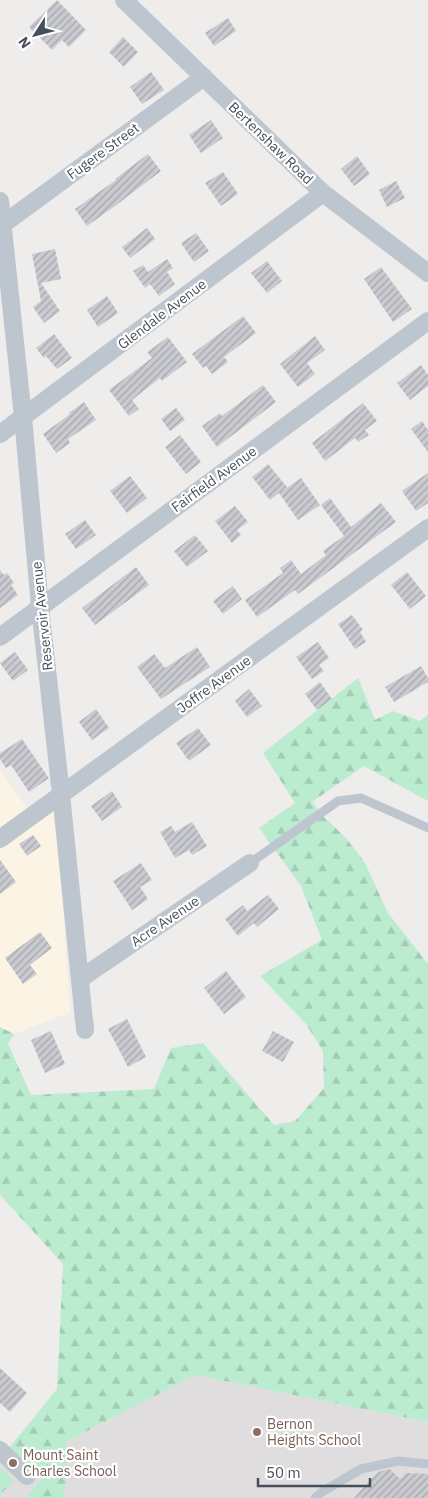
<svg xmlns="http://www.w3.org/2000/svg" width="428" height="1498" viewBox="0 0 428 1498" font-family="'IBM Plex Sans',sans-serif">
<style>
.commercial{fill:#fbf4e5}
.education{fill:#e0ddde}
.forest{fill:url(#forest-firs)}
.park{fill:url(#park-crowns)}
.building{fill:url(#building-hatch)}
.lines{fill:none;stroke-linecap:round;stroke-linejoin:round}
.lane{stroke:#bdc6ce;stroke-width:9}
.street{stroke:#bdc6ce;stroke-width:18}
.education-dot{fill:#8d6e63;stroke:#fff;stroke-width:2}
.labels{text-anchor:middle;stroke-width:4.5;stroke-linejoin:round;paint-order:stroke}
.street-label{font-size:14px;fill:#454f59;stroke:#fff}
.education-label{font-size:14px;fill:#785e54;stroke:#fff;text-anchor:start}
</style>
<defs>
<pattern id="forest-firs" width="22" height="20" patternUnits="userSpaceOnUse" patternTransform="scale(1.25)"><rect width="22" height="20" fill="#bbeccf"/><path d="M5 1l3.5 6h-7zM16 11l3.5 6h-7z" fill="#a2ccb4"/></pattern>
<pattern id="park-crowns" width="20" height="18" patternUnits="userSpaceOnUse" patternTransform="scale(1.25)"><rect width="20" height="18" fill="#bbeccf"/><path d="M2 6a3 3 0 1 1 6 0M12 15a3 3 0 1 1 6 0" fill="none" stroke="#a2ccb4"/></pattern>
<pattern id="building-hatch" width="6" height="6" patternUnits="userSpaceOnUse" patternTransform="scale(1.25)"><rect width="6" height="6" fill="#c9cbd1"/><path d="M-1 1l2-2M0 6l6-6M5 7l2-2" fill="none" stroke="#a5a7ad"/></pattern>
</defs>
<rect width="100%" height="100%" fill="#efecec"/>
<!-- commercial -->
<path class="commercial" d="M0 770 28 809 55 789 70 1012 14 1034 0 1027Z"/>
<!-- education -->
<path class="education" d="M195 1375 428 1422V1498H64L66 1479V1442Z
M0 1439 42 1479 25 1498H0Z"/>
<!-- forest -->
<path class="forest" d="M358 678 375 720 393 711 420 721 428 715V801L364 766 312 802 323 816 346 838 365 863 388 913 428 964V1422L195 1375 66 1442V1479L64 1498H25L42 1479 10 1447 57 1389 63 1264 0 1195V1027L14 1034 8 1044 31 1095 154 1089 171 1048 203 1043 274 1125 295 1121 324 1088 323 1051 306 1024 260 976 322 940 301 886 259 828 295 803 263 753Z"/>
<!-- park -->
<path class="park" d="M0 1468 14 1480 0 1496Z"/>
<!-- building -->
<path class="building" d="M57 0 86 30 69 47 62 40 52 50 29 27Z
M228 18 236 31 214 46 205 33Z
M123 37 138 52 124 67 109 52Z
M151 72 164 90 142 104 130 87Z
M211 120 223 138 201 153 189 135Z
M148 154 161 171 115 206 87 226 75 209 116 180 115 179Z
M357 156 370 174 354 186 341 169Z
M223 172 238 194 221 206 205 183Z
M396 181 405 198 387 207 379 190Z
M147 228 155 239 130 258 122 247Z
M196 233 209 251 194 262 181 243Z
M55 249 61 279 41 283 60 311 44 323 33 307 41 301 32 254Z
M167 259 173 268 167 272 175 284 159 296 150 284 145 288 133 271 143 265 148 272Z
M267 261 282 281 267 293 251 273Z
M381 267 412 309 393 322 364 279Z
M107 296 118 313 98 327 87 310Z
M243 316 256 333 224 357 228 362 212 374 206 366 203 368 192 354Z
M54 334 72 358 57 369 46 356 44 358 36 348Z
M315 336 325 350 307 363 315 374 298 387 280 364Z
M168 337 187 362 162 381 160 378 132 400 139 409 129 416 109 390 152 358 147 352Z
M421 365 428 375V386L410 400 397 383Z
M263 385 276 402 217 447 202 426 220 413 222 416Z
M84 402 96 420 68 439 70 443 56 453 43 434 70 414 69 413Z
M363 403 377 421 365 430 369 435 358 442 355 438 325 461 312 443Z
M176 408 185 420 170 431 161 419Z
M422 421 428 430V452L411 429Z
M180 435 201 462 186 474 165 447Z
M268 464 287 487 281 492 301 478 320 505 298 520 279 493 270 500 252 477Z
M428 473V503L416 511 402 491Z
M130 476 147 498 127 513 110 491Z
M330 498 351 527 381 503 396 522 298 594 295 590 257 617 245 600 283 573 280 568 291 560 301 574 326 555 323 551 344 536 321 505Z
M235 506 248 522 237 530 241 535 232 543 215 521Z
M85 520 96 535 76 549 65 534Z
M195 535 208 551 187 567 174 551Z
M136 567 149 585 95 625 82 608Z
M0 570 4 575 7 573 14 583 11 585 18 595 0 608Z
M407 572 426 596 410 609 391 585Z
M233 586 242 599 223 614 213 601Z
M352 615 363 630 360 632 366 642 355 649 338 624Z
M318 642 329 658 319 665 324 671 312 679 296 657Z
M197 647 210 667 161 699 137 667 154 654 165 668Z
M15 652 28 670 13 681 0 663Z
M421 666 428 678V682L394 702 385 687Z
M320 682 332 699 317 710 305 694Z
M249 689 262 706 247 717 235 701Z
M96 709 109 728 92 740 79 722Z
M198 728 211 745 189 761 176 743Z
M22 739 48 777 49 778 29 792 11 765 6 768 0 759V753Z
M112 791 122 807 102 821 91 806Z
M192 822 207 846 192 855 189 850 175 858 160 832 171 826 175 832Z
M33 835 41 846 27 856 19 844Z
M0 860 16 882 0 894Z
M141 863 152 880 140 887 148 899 132 910 113 881Z
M268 895 279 909 257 927 254 923 238 936 225 919 243 905 247 911Z
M40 932 52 948 30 965 37 974 23 984 5 958Z
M226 971 246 997 224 1014 204 988Z
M127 1019 146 1057 128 1067 108 1029Z
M51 1031 65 1064 45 1073 31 1040Z
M273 1031 294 1042 283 1062 262 1051Z
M0 1368 27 1393 10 1412 0 1403Z
M390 1469 400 1479 406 1473 428 1474V1498H354L378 1472Z"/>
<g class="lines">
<!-- lane -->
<path class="lane" d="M250 863 338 801 361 798 428 828
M315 1498 322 1492 361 1469 398 1461 428 1464"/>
<!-- street -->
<path class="street" d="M124 0 323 193 428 273
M0 201 23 417 40 607 61 794 85 1030
M2 225 204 77
M0 434 323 193
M0 637 428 321
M0 839 428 528
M80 979 250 863
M0 1450 27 1476"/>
</g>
<!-- markers -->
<g class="education-dot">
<circle cx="257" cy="1432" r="5"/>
<circle cx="13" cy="1463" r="5"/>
</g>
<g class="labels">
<!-- street labels -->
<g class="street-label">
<text transform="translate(271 143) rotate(44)" y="5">Bertenshaw Road</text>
<text transform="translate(103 151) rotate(-36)" y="5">Fugere Street</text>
<text transform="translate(162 314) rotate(-37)" y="5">Glendale Avenue</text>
<text transform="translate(214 479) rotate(-36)" y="5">Fairfield Avenue</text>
<text transform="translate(42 616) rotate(-96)" y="5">Reservoir Avenue</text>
<text transform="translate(214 684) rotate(-36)" y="5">Joffre Avenue</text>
<text transform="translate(165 921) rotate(-34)" y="5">Acre Avenue</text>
</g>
<!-- education labels -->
<g class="education-label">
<text x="267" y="1429">Bernon<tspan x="267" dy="16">Heights School</tspan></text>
<text x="23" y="1460">Mount Saint<tspan x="23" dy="16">Charles School</tspan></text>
</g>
</g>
<!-- north arrow -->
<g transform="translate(35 35) rotate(234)" stroke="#ffffff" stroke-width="4" paint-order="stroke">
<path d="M0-4L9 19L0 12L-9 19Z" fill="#454f59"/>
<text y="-8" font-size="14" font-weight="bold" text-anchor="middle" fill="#454f59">N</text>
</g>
<!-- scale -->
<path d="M258 1478v8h112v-8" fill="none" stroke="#454f59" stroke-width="2.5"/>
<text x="266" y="1478" font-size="15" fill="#454f59" stroke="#ffffff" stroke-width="4" paint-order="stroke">50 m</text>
</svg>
